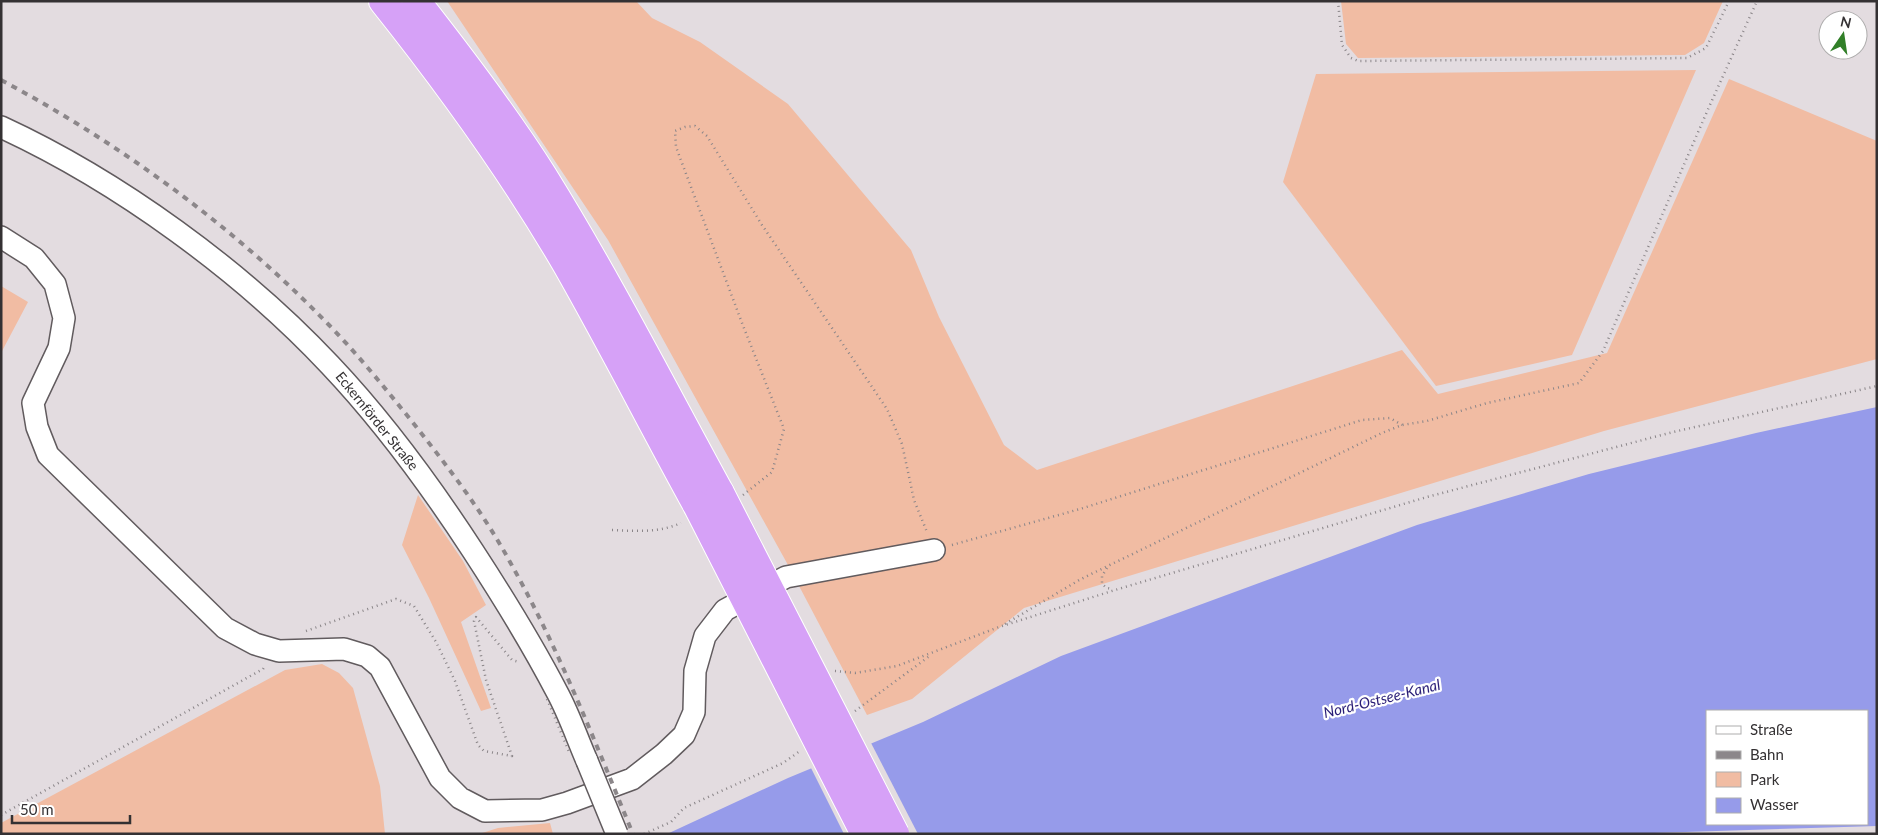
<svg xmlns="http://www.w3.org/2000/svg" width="1878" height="835" viewBox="0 0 1878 835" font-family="Lato,sans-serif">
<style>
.green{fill:#f1bca3}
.water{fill:#969bea;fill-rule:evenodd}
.pier{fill:#e3dce0}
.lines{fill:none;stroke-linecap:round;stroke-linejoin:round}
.minor-casing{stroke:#615b5e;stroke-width:24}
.highway-casing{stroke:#fff;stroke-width:30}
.path{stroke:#8a8588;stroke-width:2.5;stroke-dasharray:1 4;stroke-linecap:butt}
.minor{stroke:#fff;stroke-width:21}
.highway{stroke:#d6a1f7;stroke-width:28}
.rail{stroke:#8c878a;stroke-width:4;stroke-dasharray:6 6;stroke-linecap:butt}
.minor-bridge-casing{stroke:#615b5e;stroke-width:24;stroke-linecap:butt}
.highway-bridge-casing{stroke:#fff;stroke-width:30;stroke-linecap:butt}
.path-bridge{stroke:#8a8588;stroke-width:2.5;stroke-dasharray:1 4;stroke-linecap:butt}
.minor-bridge{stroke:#fff;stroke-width:21}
.highway-bridge{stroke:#d6a1f7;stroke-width:28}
.labels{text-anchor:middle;stroke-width:4.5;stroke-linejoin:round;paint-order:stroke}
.street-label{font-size:14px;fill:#343133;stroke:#fff}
.water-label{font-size:15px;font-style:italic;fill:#291d76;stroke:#fff}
</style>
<rect width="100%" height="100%" fill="#e3dce0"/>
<!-- green -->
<path class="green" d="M447 1H636L652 18 700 42 788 104 911 250 939 317 1004 445 1037 470 1402 350 1438 394 1607 353 1729 79 1877 141V359L1604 431 1024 608 912 699 867 715 788 565 608 240Z
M1341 1H1723L1704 43 1685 55 1358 58 1346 44Z
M1696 70 1572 355 1436 386 1283 182 1316 74Z
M1 286 28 302 1 353Z
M418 495 463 561 486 605 461 622 491 708 481 711 429 598 402 545Z
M322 664 339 673 353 688 380 786 385 834H1V823L285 670Z
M550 823 553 834H479L498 828Z"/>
<!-- water -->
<path class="water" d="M1877 407V826L1622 834H667L788 778 923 722 1061 656 1417 525 1589 474 1756 433ZM1707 711H1867V824H1707Z"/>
<!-- pier -->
<path class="pier" d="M870 741 918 834H844L810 766Z"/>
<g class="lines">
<!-- minor casing -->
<g class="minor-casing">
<path id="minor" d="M1 127C118 181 242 271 330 365 384 422 430 485 473 551 503 597 532 644 557 692 569 714 577 738 587 761
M1 237 34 258 55 284 64 318 59 348 33 403 37 427 48 455 225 628 255 644 279 651 344 649 367 656 380 667 440 778 460 798 485 811 542 810 567 803 632 779 664 754 684 735 694 712 695 671 705 636 725 610 786 577 934 550"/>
</g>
<!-- highway casing -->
<g class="highway-casing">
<path id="highway" d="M383 1C450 85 513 172 567 265 612 344 653 425 697 505
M416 1C460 57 505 116 543 176 607 279 662 387 720 493"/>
</g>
<!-- path -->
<path class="path" d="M1338 1 1342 45 1351 58 1358 61 1687 58 1706 48 1729 1
M743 495 772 472 784 429 742 323 676 147 675 131 685 127 695 126 707 136 762 225 887 409 902 444 914 500 927 532
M612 530C636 531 659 533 681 523
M952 545 1080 509 1362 420 1390 418 1402 425
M1107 568 1102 576V584L1107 588 1113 589
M1005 624 1081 579 1382 433 1402 425 1427 421 1487 403 1579 383 1603 351 1709 107 1757 1
M306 631 396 599 414 606 436 642 455 681 478 745 484 751 512 756 486 680 474 621 476 617 512 660 519 662
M835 671 855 673 897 666 999 627 1115 590 1427 497 1673 432 1877 386
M855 711 931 655
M1 815 263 669 265 666
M644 834 671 822 684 808 783 763 800 751"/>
<!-- minor -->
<use href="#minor" class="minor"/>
<!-- highway -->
<use href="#highway" class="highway"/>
<!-- rail -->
<path class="rail" d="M1 80C121 144 234 227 329 325 361 358 389 393 418 429 451 471 484 514 510 562 559 649 595 742 633 834"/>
<!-- minor-bridge casing -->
<g class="minor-bridge-casing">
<path id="minor-bridge" d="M587 761 617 834"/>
</g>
<!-- highway-bridge casing -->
<g class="highway-bridge-casing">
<path id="highway-bridge" d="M720 493 895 834
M697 505 865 834"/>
</g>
<!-- path-bridge -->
<path class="path-bridge" d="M547 699 570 754"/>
<!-- minor-bridge -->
<use href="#minor-bridge" class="minor-bridge"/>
<!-- highway-bridge -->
<use href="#highway-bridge" class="highway-bridge"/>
</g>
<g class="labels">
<!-- street labels -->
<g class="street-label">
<text transform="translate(377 421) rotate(51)" y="5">Eckernförder Straße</text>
</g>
<!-- water labels -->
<g class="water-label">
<text transform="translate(1382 699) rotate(-14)" y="5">Nord-Ostsee-Kanal</text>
</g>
</g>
<!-- border -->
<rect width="1878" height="835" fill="none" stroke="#343133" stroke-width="5"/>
<!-- legend -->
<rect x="1706" y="710" width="162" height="115" fill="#ffffff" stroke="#aeadad"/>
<rect x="1716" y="726" width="25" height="8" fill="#ffffff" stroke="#aeadad"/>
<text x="1750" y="735" font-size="15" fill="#343133">Straße</text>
<rect x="1716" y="751" width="25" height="8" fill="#8c878a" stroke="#aeadad"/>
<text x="1750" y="760" font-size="15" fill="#343133">Bahn</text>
<rect x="1716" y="772" width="25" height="15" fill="#f1bca3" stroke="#aeadad"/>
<text x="1750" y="785" font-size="15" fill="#343133">Park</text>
<rect x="1716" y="798" width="25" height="15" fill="#969bea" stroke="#aeadad"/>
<text x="1750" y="810" font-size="15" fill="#343133">Wasser</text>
<!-- north arrow -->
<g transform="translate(1843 35) rotate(13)"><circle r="24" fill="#ffffff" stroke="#aeadad"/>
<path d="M0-4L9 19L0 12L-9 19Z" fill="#317f28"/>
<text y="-8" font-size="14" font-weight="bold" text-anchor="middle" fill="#343133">N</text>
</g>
<!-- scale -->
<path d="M12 815v8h118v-8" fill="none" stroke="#343133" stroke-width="2.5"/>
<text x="20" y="815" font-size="15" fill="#343133" stroke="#ffffff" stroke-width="4" paint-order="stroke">50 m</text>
</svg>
